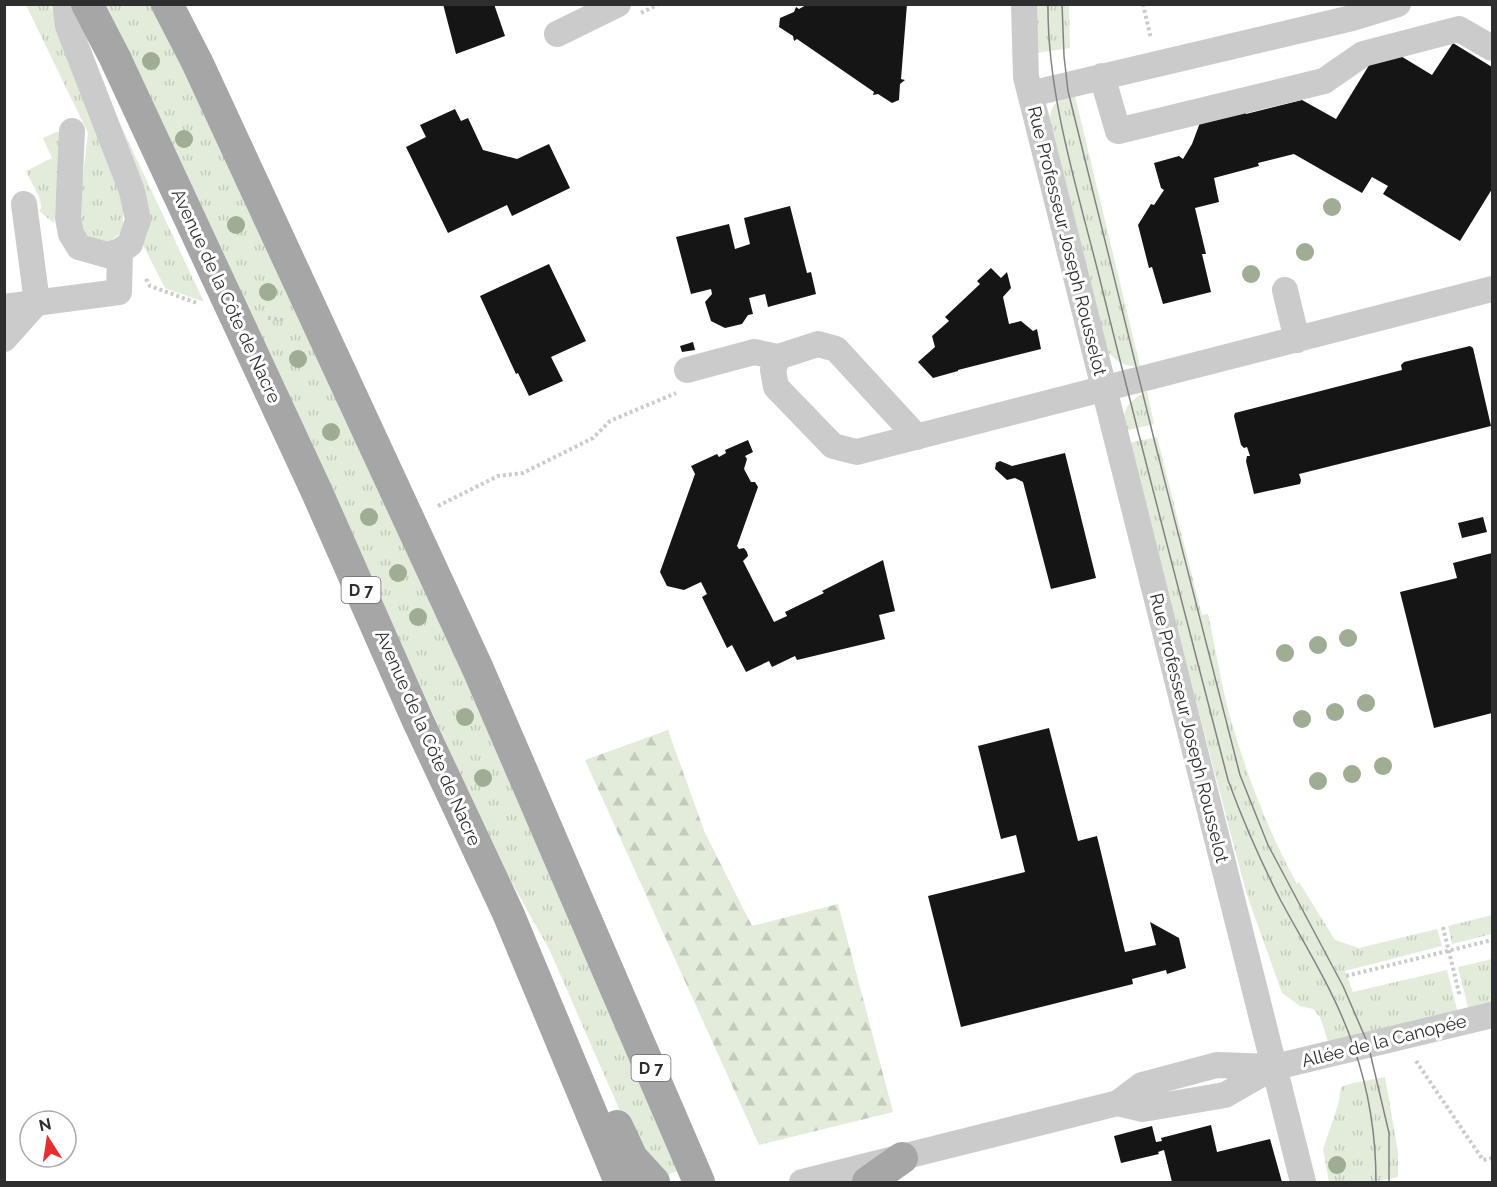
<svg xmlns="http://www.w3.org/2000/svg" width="1497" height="1187" viewBox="0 0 1497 1187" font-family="Raleway,sans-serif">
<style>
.grass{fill:url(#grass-tufts)}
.forest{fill:url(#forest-firs)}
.building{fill:#151515}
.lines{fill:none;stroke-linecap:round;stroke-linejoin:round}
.path{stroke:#cbcbcb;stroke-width:4;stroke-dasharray:3 3;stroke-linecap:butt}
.minor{stroke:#cbcbcb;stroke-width:26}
.major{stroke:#a6a6a6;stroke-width:32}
.tram{stroke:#838383;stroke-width:1.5}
.tree{fill:#9ead93}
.labels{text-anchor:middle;stroke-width:6;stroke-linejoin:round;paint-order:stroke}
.shield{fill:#fff;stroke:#6d6d6d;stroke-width:1.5}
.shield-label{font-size:16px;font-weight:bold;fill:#2e2e2e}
.street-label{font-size:18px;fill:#2e2e2e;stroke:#fff}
</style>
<defs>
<pattern id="grass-tufts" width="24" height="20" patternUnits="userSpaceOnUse" patternTransform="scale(1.5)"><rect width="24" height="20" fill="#e3ecdb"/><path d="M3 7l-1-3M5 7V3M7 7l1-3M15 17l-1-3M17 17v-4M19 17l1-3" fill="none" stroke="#c3cbbc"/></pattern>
<pattern id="forest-firs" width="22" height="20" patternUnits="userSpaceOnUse" patternTransform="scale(1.5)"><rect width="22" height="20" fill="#e3ecdb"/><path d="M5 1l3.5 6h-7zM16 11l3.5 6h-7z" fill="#c3cbbc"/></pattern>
</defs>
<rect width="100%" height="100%" fill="#fff"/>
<!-- grass -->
<path class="grass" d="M26 5H50L115 169 123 204V230C105 251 84 244 78 217L88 133Z
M101 5H152L261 227 395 518 680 1170 658 1178 638 1152 549 949 503 867 280 381Z
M1035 5H1069L1070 48 1036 53Z
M89 58 204 302 165 288 143 245 148 232 149 212Z
M1075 96 1140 366C1125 367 1118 363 1108 352L1049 126C1050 104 1055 100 1075 96Z
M56 132H61L63 138 54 223 39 211 41 208 40 199 26 171 52 158 43 138Z
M1147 391 1154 424 1125 431C1121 408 1128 402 1147 391Z
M1157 437 1202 615 1208 614C1216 651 1222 690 1233 727 1249 782 1270 834 1297 884L1299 882 1335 940 1359 948 1437 929 1442 946 1345 971 1353 992 1447 970 1459 1017 1330 1048 1320 1017 1313 1009 1300 1006 1282 993 1246 892 1128 443Z
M1492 915V934L1452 944 1448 926Z
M1492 959V1009L1470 1015 1458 967Z
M1385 1077 1398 1152V1177L1375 1182H1329L1323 1149 1338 1105 1341 1087 1353 1083Z"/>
<!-- forest -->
<path class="forest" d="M668 730 705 833 752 926 838 904 893 1112 759 1145 585 760Z"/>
<!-- building -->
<path class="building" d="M443 4H494L505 36 456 54Z
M808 4H907L901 79 905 80 900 84 899 100 892 103 878 94 873 95 874 92 797 39 794 41 793 36 779 27 780 18 794 12 796 7 799 9Z
M1453 43 1492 67V189L1460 241 1383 194 1388 186 1372 177 1362 193 1294 154 1258 163 1259 166 1214 178 1219 202 1195 208 1206 254H1202L1211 292 1163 304 1152 267 1149 268 1138 225 1151 204 1154 205 1164 190 1161 188 1154 163 1179 156 1183 159 1192 144 1201 120 1244 110 1246 114 1302 100 1336 119 1371 62 1399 55 1432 75Z
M455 109 461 121 468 118 483 150 517 159 549 144 570 188 512 216 507 205 448 233 406 147 426 137 420 125Z
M790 206 807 273 811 272 816 294 768 307 765 294 749 298 753 314 748 315 742 324 725 328 711 321 705 302 712 294 711 289 691 294 676 237 729 224 735 249 750 244 744 218Z
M549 264 586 341 551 357 563 381 529 396 518 373 516 374 480 296Z
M991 268 1001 278 1007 272 1011 288 1003 297 1009 324 1021 321 1033 331 1037 329 1041 349 958 370V371L933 378 918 362 935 347 932 336 949 321 945 317 980 284 977 281Z
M693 342 695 350 682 352 680 346Z
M1470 346 1473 348 1491 426 1299 474 1301 480 1300 484 1254 494 1246 461 1247 456H1250L1247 447 1244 448 1241 445 1234 416 1235 413 1402 370 1401 365 1404 362Z
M748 440 753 452 745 456 747 459 744 469 751 482H755L758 487 737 546 739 549 744 548 747 552 748 556 743 561 774 622 787 616 785 612 824 593 822 591 883 560 895 611 879 615 885 639 797 660 795 656 772 667 769 661 746 672 732 645 727 648 702 597 707 594 701 582 684 590 667 586 660 572 695 474 691 466 717 454 719 457 726 453 725 450Z
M1065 453 1096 578 1051 589 1023 482 1015 478 1007 480 995 469 996 463 1000 461 1012 466Z
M1483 517 1487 532 1462 538 1458 523Z
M1492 553V713L1434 728 1400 592 1457 578 1453 563Z
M1049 728 1078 841 1097 836 1125 952 1156 945 1150 922 1179 938 1186 968 1167 974 1166 970 1132 979 1133 984 961 1027 928 896 1025 872 1016 835 1001 839 978 746Z
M1211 1125 1217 1152 1270 1139 1282 1182H1172L1164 1150 1158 1152 1159 1154 1121 1163 1114 1136 1152 1126 1156 1142 1162 1141 1161 1138Z"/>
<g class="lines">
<!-- path -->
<path class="path" d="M1143 4 1151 39
M641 13 659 4
M146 279 150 286 197 303
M268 318 284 320
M438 506 498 476 523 473 593 438 610 421 676 393
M1443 927 1460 997
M1346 976 1492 940
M1416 1061 1483 1160 1492 1158"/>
<!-- minor -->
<path class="minor" d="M65 4 68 26 132 191 138 220 130 244 120 251 107 255 79 247 71 234 68 218 72 131
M1024 4 1026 77 1303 1182
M557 34 618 4
M1102 76 1118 131 1324 81 1363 54 1459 29 1492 48
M1030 94 1352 18 1398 4
M1285 290 1297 340
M4 307 119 292 120 251
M4 339 37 302 24 204
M687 370 754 352 778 357
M917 437 836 349 818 344 778 357 773 370 776 387 833 446 857 452 1492 289
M1118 1103 1143 1109 1225 1095 1274 1067
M802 1182 1118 1103 1142 1085 1217 1065 1275 1067 1492 1015"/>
<!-- major -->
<path class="major" d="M87 4 115 58 316 490 418 721 508 913 620 1182
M167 4 197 62 478 669 699 1182
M617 1126 632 1158 654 1182
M868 1182 902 1158"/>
<!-- tram -->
<path class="tram" d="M1048 4C1047 96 1078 191 1100 280 1141 447 1185 613 1228 780 1243 821 1261 862 1281 901 1307 949 1337 996 1354 1048 1369 1091 1376 1137 1376 1182
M1062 4 1064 56 1068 91 1155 443 1240 775 1268 845 1343 986 1368 1044 1389 1133V1182"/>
</g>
<!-- trees -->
<g class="tree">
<circle cx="151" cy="61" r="9"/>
<circle cx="184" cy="139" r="9"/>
<circle cx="1332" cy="207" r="9"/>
<circle cx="236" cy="225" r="9"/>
<circle cx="1305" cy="252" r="9"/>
<circle cx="1251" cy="274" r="9"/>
<circle cx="268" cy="292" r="9"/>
<circle cx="298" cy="359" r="9"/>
<circle cx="331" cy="432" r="9"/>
<circle cx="369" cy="517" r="9"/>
<circle cx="398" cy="573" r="9"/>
<circle cx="418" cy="617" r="9"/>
<circle cx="1348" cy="638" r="9"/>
<circle cx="1318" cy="645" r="9"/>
<circle cx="1285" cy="653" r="9"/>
<circle cx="1366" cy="703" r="9"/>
<circle cx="1335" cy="712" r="9"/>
<circle cx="465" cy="717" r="9"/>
<circle cx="1302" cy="719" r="9"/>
<circle cx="1383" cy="766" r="9"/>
<circle cx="1352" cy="774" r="9"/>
<circle cx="483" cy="778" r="9"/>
<circle cx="1318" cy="781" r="9"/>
<circle cx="1337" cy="1165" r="9"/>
</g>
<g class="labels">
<!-- shield labels -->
<g class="shield">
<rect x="341.5" y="577" width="39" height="26" rx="4.5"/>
<rect x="631.5" y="1055" width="39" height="26" rx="4.5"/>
</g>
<g class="shield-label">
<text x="361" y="596">D 7</text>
<text x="651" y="1074">D 7</text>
</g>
<!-- street labels -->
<g class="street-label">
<text transform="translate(1067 241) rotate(76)" y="6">Rue Professeur Joseph Rousselot</text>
<text transform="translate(226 296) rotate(65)" y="6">Avenue de la Côte de Nacre</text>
<text transform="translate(1189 728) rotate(76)" y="6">Rue Professeur Joseph Rousselot</text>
<text transform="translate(428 738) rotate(66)" y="6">Avenue de la Côte de Nacre</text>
<text transform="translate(1384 1041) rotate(-14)" y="6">Allée de la Canopée</text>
</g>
</g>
<!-- border -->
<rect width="1497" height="1187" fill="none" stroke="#2e2e2e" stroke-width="12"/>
<!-- north arrow -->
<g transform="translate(48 1139) rotate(348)"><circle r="28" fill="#ffffff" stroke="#ababab" stroke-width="1.5"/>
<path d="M0-4.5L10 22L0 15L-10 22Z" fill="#e72d2f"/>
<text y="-9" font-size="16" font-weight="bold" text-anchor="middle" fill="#2e2e2e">N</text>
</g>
</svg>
